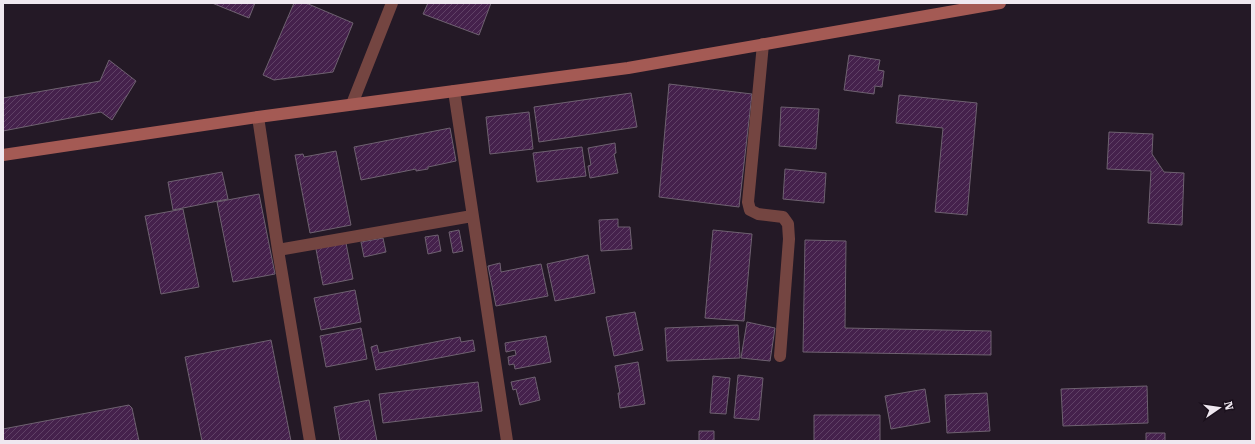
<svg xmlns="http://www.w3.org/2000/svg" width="1255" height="444" viewBox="0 0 1255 444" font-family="'Roboto Serif',serif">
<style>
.building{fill:url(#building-hatch);stroke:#6e6170}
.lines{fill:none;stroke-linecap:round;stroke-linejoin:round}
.street{stroke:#744541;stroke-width:12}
.secondary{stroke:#a45a54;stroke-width:12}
</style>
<defs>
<pattern id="building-hatch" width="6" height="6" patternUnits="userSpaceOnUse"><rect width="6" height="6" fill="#45214c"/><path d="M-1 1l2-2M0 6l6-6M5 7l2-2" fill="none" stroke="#604166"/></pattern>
</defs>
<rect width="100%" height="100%" fill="#241926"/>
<!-- building -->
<path class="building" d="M212 3H255L249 18Z
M294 3H306L353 23 333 72 274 80 263 75Z
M428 3H491L479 35 423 14Z
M849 55 880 60 878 70 884 71 882 87 875 86 874 94 844 90Z
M109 60 136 81 112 120 101 112 3 131V98L100 81Z
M669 84 752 94 739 207 659 197Z
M631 93 637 127 539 142 534 107Z
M899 95 977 103 967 215 935 212 943 128 896 123Z
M781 107 819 109 816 149 779 146Z
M529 112 533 149 490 154 486 117Z
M450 128 456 161 428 167V169L416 171V169L361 180 354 147Z
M1109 132 1153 134 1152 154 1164 172 1184 173 1182 225 1148 223 1151 171 1107 169Z
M615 143 616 153 614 154 618 173 590 178 588 166 591 165 588 148Z
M582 147 586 176 537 182 533 153Z
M336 151 351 225 310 233 295 155 303 154 304 157Z
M785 169 826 173 824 203 783 199Z
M222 172 228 199 173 210 168 182Z
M259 194 275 274 233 282 217 202Z
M183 209 199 287 161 294 145 216Z
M618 219V227H630L632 249 601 251 599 220Z
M459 230 463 251 453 253 449 232Z
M713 230 752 234 744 321 705 318Z
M438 235 441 251 428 254 425 237Z
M345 238 353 279 323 285 315 244Z
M383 238 386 252 364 257 361 242Z
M805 240 846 241 845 328 991 331V355L803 352Z
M588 255 595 293 555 301 547 264Z
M500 263 501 272 541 264 548 296 496 306 488 266Z
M355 290 361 322 321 330 314 298Z
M635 312 643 350 614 356 606 317Z
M747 322 775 328 770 361 741 358Z
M738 325 740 358 667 361 665 328Z
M361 328 367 359 326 367 320 336Z
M546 336 551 362 515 369 514 364 509 365 508 357 516 355 515 350 506 352 505 343Z
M460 337 461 342 473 340 475 351 376 370 371 347 377 345 379 353Z
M271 340 291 441H202L185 357Z
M638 362 645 404 620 408 618 393H620L615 366Z
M738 375 763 378 759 420 734 418Z
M713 376 730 378 726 414 710 413Z
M535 377 540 400 520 405 516 389 513 390 511 382Z
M478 382 482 411 383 423 379 394Z
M1147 386 1148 423 1063 426 1061 389Z
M925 389 930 422 891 429 885 396Z
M987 393 990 431 947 433 945 395Z
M369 400 377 441H340L334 407Z
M129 405 132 408 139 441H3V429Z
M814 415H880V441H814Z
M699 431H714V441H699Z
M1146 433H1165V441H1146Z"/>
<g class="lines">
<!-- street -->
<path class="street" d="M763 44 748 202 750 210 758 214 783 217 788 224 789 239 780 356
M454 91 507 441
M352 104 392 3
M258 117 278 250 310 441
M278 250 472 216"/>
<!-- secondary -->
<path class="secondary" d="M3 155 258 117 628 68 1000 3"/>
</g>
<!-- border -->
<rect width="1255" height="444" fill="none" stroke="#efe8f0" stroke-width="8"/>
<!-- north arrow -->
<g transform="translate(1219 408) rotate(77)" stroke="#1a101c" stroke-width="3" paint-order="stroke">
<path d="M0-3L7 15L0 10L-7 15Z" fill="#efe8f0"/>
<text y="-6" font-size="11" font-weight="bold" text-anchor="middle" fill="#efe8f0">N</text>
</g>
</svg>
